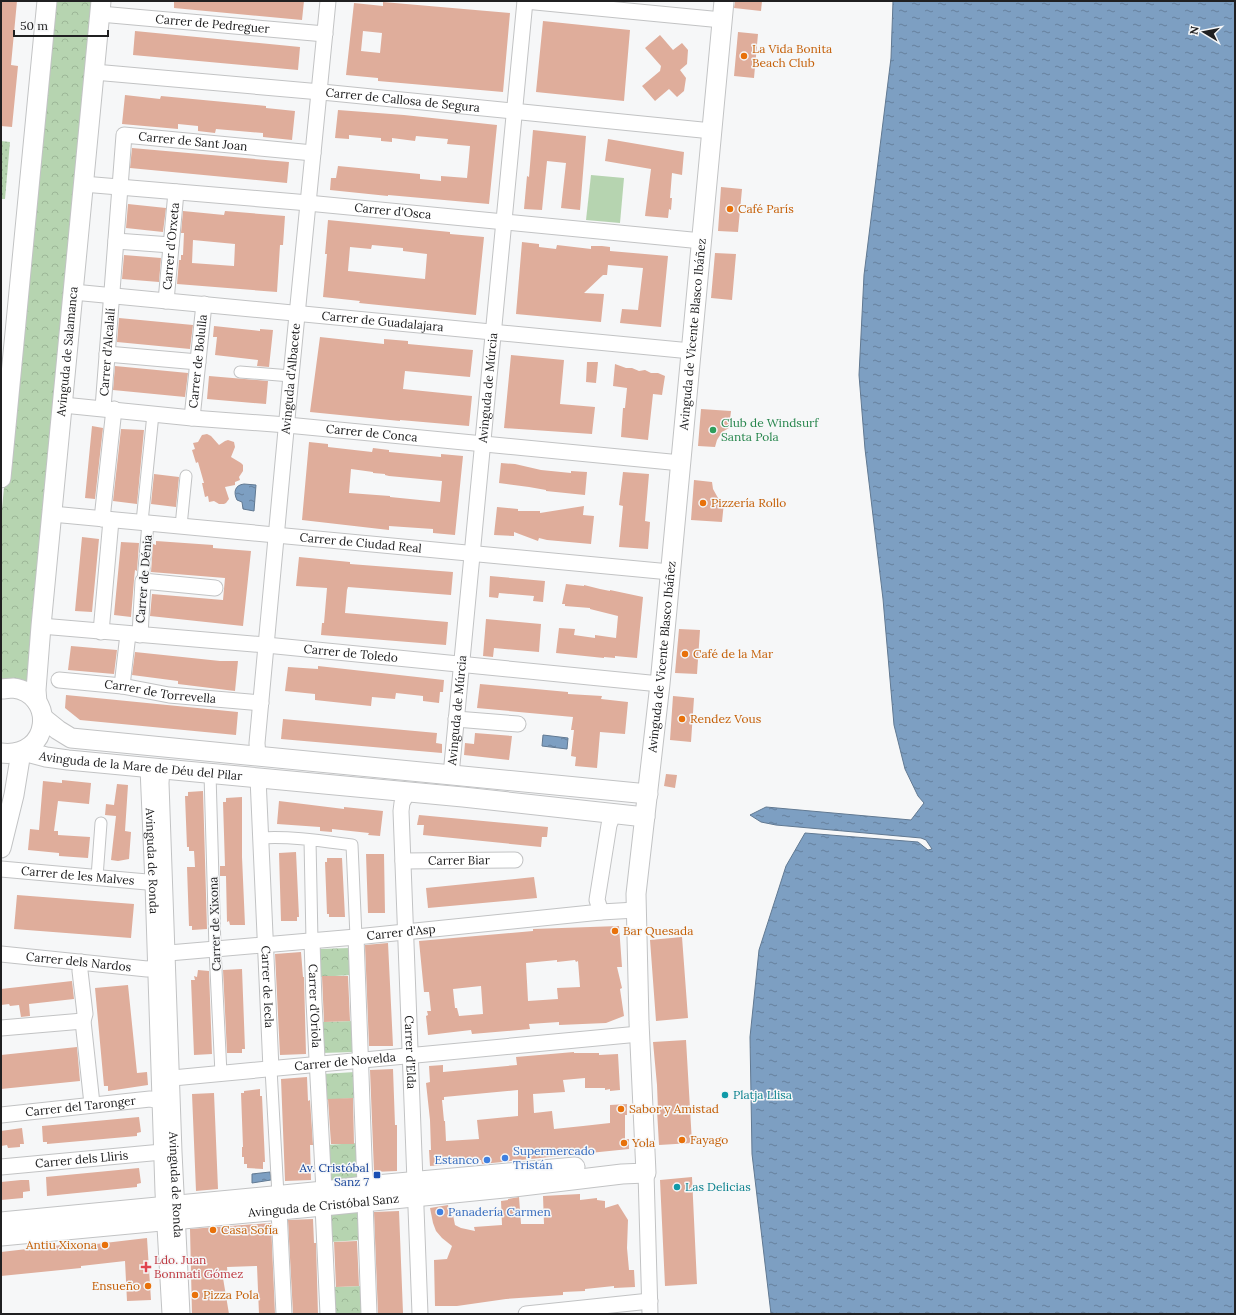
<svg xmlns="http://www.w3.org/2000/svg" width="1236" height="1315" viewBox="0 0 1236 1315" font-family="Lora,serif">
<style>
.grass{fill:#b6d4b0}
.forest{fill:url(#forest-crowns)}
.garden{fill:url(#garden-dots)}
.water{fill:url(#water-ripples);stroke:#617992}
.building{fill:#dfad9b;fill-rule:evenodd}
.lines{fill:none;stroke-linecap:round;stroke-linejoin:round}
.pedestrian-casing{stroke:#c2c3c4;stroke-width:13}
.minor-casing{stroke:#c2c3c4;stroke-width:17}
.tertiary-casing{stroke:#c2c3c4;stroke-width:21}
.pedestrian{stroke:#fff;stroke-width:11}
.minor{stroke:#fff;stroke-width:15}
.tertiary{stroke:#fff;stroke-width:19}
.food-dot{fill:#e8710a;stroke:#f6f7f8;stroke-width:1.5}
.leisure-dot{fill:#2e9e5b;stroke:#f6f7f8;stroke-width:1.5}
.culture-dot{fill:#0f9aa8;stroke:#f6f7f8;stroke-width:1.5}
.shop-dot{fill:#3f7fe0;stroke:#f6f7f8;stroke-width:1.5}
.transit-dot{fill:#1a4fb4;stroke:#f6f7f8;stroke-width:1.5}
.health-dot{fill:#e0444e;stroke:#f6f7f8;stroke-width:1.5}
.labels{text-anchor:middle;stroke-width:3;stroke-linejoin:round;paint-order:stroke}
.street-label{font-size:12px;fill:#202021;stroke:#f6f7f8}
.food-label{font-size:12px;fill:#c56008;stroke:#f6f7f8;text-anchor:start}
.leisure-label{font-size:12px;fill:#27864d;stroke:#f6f7f8;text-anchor:start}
.culture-label{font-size:12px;fill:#0d838f;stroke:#f6f7f8;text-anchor:start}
.shop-label{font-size:12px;fill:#366cbe;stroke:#f6f7f8;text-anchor:start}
.transit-label{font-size:12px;fill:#164399;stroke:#f6f7f8;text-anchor:end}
.health-label{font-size:12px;fill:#be3a42;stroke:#f6f7f8;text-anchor:start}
</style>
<defs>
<pattern id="forest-crowns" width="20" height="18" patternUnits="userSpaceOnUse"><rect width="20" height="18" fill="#b6d4b0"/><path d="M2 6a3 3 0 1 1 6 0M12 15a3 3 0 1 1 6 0" fill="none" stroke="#9cb697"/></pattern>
<pattern id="garden-dots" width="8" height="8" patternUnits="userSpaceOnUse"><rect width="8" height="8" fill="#b6d4b0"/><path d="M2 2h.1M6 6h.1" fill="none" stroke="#9cb697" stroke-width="1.8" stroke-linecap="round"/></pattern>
<pattern id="water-ripples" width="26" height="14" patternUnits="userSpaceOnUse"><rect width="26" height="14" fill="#7d9fc2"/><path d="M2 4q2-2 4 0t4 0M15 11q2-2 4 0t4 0" fill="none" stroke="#66819d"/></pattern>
</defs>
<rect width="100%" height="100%" fill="#f6f7f8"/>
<!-- grass -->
<path class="grass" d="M591 175 624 178 620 223 586 220Z"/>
<!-- forest -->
<path class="forest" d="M50 1H97L30 684 15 679 1 680V519Z
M350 948 351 975 319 977 318 949Z
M353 1021 354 1052 322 1053 321 1022Z
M355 1072 356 1098 324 1100 323 1074Z
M357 1143 359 1179 328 1180 326 1145Z
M360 1211 361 1240 330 1242 329 1212Z
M363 1286 364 1314H333L332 1287Z"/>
<!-- garden -->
<path class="garden" d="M1 141 10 142 5 199H1Z"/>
<!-- water -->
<path class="water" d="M893 1H1235V1314H771L752 1154 750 1037 759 950 786 866 805 833 918 842 928 850 932 849 926 840 921 838 776 825 761 822 750 815 766 807 911 820 924 803 918 796 905 769 894 725 883 599 865 449 859 375 864 275 891 58Z
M244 484 256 485 254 511 243 509 242 502 237 500C233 492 235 485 244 484Z
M543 735 568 738 567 749 542 746Z
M270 1172 271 1180 252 1183V1174Z"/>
<!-- building -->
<path class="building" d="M1 1H17L11 65 18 66 12 127 1 126Z
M174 1H304L302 20 174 8Z
M735 1H762L761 11 734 8Z
M383 2 510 13 503 92 378 81V78L346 75 354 3 383 6ZM363 31 382 33 380 53 361 51Z
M543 21 630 30 624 101 536 92Z
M135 31 300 47 298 70 133 55Z
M738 32 758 34 754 78 734 76Z
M660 35 673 50 682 43 688 50 687 64 680 70 686 78 684 91 677 97 669 89 655 101 642 86 660 71 661 66 645 48Z
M125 95 160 99 161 96 266 106V108L295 111 292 140 263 137V133L216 129 215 133 198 131V126L178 124V129L122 124Z
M338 110 404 115 497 125 489 204 388 195V196L330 190 331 178H336L338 166 420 174V179L441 181V176L467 178 468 168 470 146 447 144 448 139 416 136 415 141 392 138V142L381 141V138L349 135V139L335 138Z
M533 130 586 136 580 210 561 208 566 163 547 161 542 210 524 209 527 176 529 177Z
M608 139 684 152 682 175 672 173 670 198H672L671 210 669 209 668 218 645 216 651 169 605 161Z
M132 148 289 162 287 183 130 168Z
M721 187 742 189 738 232 718 231Z
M128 204 166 208 163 232 126 228Z
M183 211 224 215 225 211 285 216 283 245H280L277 292 177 284 179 260H181V255H183L184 233H181ZM193 240 235 244 234 266 192 263Z
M328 220 450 232V234L484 237 476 315 359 303 360 301 323 297 327 254H325ZM372 245 403 248V251L427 254 425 279 348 271 350 247 371 249Z
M522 242 539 244V247L556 249 557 245 591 249V246H602L610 247V251L668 256 661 327 620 323 622 309 638 310 643 268 608 265 607 275H603L584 293 604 294 601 322 516 314Z
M715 253 736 254 732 300 711 298Z
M124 255 161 258 159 282 122 279Z
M119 318 193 325 190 349 117 342Z
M214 326 260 331V329L273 330 269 367 257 366 258 360 215 355 217 337H213Z
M320 337 384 344V339L408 341V344L473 350 470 377 405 371 403 389 472 396 469 426 400 420V421L310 412Z
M511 355 564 360 560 404 595 407 592 434 504 428Z
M587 362H598L596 383 586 382Z
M615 364 626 368H632L639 371 645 370 651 373H658L665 376 662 395 653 394 648 440 621 437 623 408H625L627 388 613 386Z
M115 366 188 373 185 397 113 390Z
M209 376 268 381 266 404 207 399Z
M701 409 731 411 729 428 722 432 717 440 715 447 698 446Z
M92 426 103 428 95 499 85 498Z
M121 429 144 430 137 504 113 501Z
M207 434 211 436 219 445 225 441 228 440 234 442 235 447 231 457 241 463 243 465V471L239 477 240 480 235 482V485L225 487 229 499 226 503 224 504H219L214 501 209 502 208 496 205 497 202 483H204L198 462 196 463 192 450 195 449 193 443 198 442 202 435Z
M309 442 328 444V447L372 452 373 448 389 450V452L441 457V454L463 456 455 535 433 533V529L389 526V530L302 520ZM351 469 373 472V473L385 474V475L389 476 442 481 440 502 390 497V496L349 493Z
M501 463 515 464 541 470 571 473V471L587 472 585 495 546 491V490L529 487 499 483Z
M623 472 649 474 645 521 650 522 648 549 619 547 623 506 619 505Z
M154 474 179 477 176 507 151 504Z
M694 480 712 482 713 489 718 498 724 502 722 522 691 520Z
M584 506 583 515 594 516 591 544 547 540 539 538 538 541 514 532V536L494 535 497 507 518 509V511H540V513Z
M82 537 99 539 92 612 75 611Z
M156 541 213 545V548L251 551 243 626 150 616 152 594 223 600 225 578 151 572 153 544 156 545Z
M121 542 139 543 137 571 135 570 134 580 131 617 114 615Z
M299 557 350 562V564L453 572 451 595 348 587 347 590 345 613 448 622 446 645 321 635 322 623H324L327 588 296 586Z
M490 576 545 581 543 602 533 601 534 596 499 593 498 598 489 597Z
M566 584 584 586V585L600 589 610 591V590L643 597 637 658 615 656V658L604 657V658L556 653 559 628 575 629 574 635 595 638V635L616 638 618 616 590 609V608L565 606V604H562Z
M486 619 541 624 539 652 494 648 493 657 483 656Z
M679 629 700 630 697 674 675 673Z
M71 646 117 650 114 674 68 670Z
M135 652 220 661H238L235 691 178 684V681L132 675Z
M318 666 444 680 443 692H440L439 703 423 701V696L396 693 395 699 372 697 371 706 315 700V694L285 691 288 667 318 669Z
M480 684 568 692V694L602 696 601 699 628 702 625 734 600 732 597 768 575 766 576 757 571 756 574 730H571L573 717 477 708Z
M66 695 238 712 236 735 80 720 65 708Z
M673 696 694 698 691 742 670 740Z
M283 719 437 733 436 743 442 744V753L281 739Z
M475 733 512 736 509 760 464 755 465 743 474 744Z
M666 774 677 775 675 788 664 786Z
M62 780 91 783 89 804 58 801 54 831H58V835L90 837 88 858 59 856V853L28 850 30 829 39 830 43 781 62 783Z
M117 784 128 785 125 831 131 832 129 859 118 861 111 860 116 816 105 815 106 804 114 805Z
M203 791 207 929 192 930V926H189L187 867H195L194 851H189V847H187L185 796H188V792Z
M242 797V857L245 925H230L229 921 227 922 226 876H220V866H225L223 802H226V798Z
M279 801 344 809V807L383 811 380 836 368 835 369 833 332 829V832L320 831V827L277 824Z
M419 815 548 827 547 837H542L541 847 423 835 424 825H417Z
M296 852 299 917H297V921H281L279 853Z
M366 854H384L385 913H368Z
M327 858H342L345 917H329V914H327L325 862H327Z
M534 877 537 898 428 908 426 888Z
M17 895 134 904 131 938 14 929Z
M619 926 622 967H617L622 988 620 989 624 1016 606 1023 559 1025V1022L529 1024 530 1029 472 1034 471 1030 428 1035 426 1016 428 1015 427 1011H431L429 992H424L419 941 533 931V929ZM557 960V962L575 960 576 962 578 961 580 987 557 988 558 999 528 1001 526 963ZM481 986 483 1014 459 1016 457 1008H455L453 989Z
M682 937 688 1018 656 1021 650 940Z
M388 943 393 1046H369L365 945Z
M301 952 303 977H304L306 1054 280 1055 275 954Z
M242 969 245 1049H242V1053H227L223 970Z
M198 970 209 971 212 1054 194 1055 191 980H195L194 976 197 977Z
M322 976H348L350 1021 324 1022Z
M72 981 74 999 29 1004 30 1016 21 1017 19 1005 10 1006 9 1004 1 1005V989Z
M128 985 137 1073 147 1072 148 1085 108 1091V1086H104L95 988Z
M686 1040 692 1143 659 1145 657 1110H658L657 1085 653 1042Z
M77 1047 80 1081 1 1089V1055Z
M574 1052V1053H599V1055L618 1054 620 1090 610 1091V1089L605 1090V1088H585V1078L563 1080 565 1092 533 1094 534 1113 552 1111 554 1129 583 1126 610 1123V1105L627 1104V1115H625V1139H629V1149L482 1164 481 1160 446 1161V1165L430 1166 429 1150H431L430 1120 426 1083 430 1082 429 1066 443 1065V1072L517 1065 516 1057ZM518 1090V1116L477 1120 479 1139 446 1141 445 1121H444L442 1100H444V1097Z
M393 1069 395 1125H397V1171L374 1172 370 1070Z
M307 1077 308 1101 310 1100 313 1145H310L311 1180 285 1181 281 1079Z
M260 1089V1096H262L265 1162H263V1169L247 1168V1164H244V1157H242V1147H243L241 1093H244V1091Z
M214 1093 218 1189 196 1191 192 1094Z
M353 1098 354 1144H331L328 1099Z
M139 1117 141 1132 137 1133V1136L47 1144V1142H43L42 1126Z
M22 1128 24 1144H20V1147L8 1148 7 1145 1 1146V1131Z
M139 1168 141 1183 137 1184V1187L47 1196 46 1177Z
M692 1177 697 1284 665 1286 660 1180Z
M21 1180H29L30 1191 23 1192V1198L1 1200V1182Z
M580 1194V1200L597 1198V1200L605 1201V1208L618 1204 628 1220 627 1248 629 1270H634L635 1287 614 1288V1286L585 1289V1291L563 1292V1295L506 1299 457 1306H435L434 1260 447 1259 452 1246 442 1238 436 1231 433 1223 430 1208 448 1205 450 1215H453L455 1225 461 1228 475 1231 474 1227 502 1225 501 1201 508 1200V1199L519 1197 521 1224H544L543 1196Z
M399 1211 403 1313 378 1314 374 1212Z
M313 1219 314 1243H316L318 1314H293L288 1220Z
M271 1223 275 1314H259L257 1266 227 1267 228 1278H223L229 1314H192L190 1229Z
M147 1238 151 1300 127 1301 125 1261 81 1266V1268L1 1276V1252L79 1243V1246Z
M357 1241 359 1286 336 1287 334 1242Z"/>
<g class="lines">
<!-- pedestrian casing -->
<g class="pedestrian-casing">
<path id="pedestrian" d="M240 372 291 376
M142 522 153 414
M181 526 186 476
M143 581 148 523
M210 774 215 949 221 1074
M260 838C291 836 322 841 352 845L356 937
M310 840 312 941
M97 877 101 823
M271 1069 278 1195"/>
</g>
<!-- minor casing -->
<g class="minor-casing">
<g id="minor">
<path d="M525 1 722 20"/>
<path id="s1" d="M100 14 325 34"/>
<path id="s2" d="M94 72 332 93 712 131"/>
<path id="s3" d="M83 184 297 202 702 241"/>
<path d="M116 241 171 245"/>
<path id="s4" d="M73 292 691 351"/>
<path id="s5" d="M166 301 176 192"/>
<path d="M107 354 198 362"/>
<path id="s6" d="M63 405 192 418 287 425 681 463"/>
<path id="s7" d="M103 408 124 135 313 153"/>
<path id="s8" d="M192 418 204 304"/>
<path id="s9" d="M52 514 670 572"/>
<path d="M102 519 114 409"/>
<path id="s10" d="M41 626 266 645 660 684"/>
<path d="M101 632 111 520"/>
<path d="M140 635 143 581 215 588"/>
<path id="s11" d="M59 680 122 686 169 695 261 703"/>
<path d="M122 686 128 634"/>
<path d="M456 719 518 724"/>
<path id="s12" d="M258 756 257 743 291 376 328 1"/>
<path id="s13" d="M148 768 153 884 163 1192 170 1314"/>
<path id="s14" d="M162 769 161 783 174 1152 182 1314"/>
<path id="s15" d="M451 775 525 1"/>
<path id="s16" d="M258 778 271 1069"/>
<path id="s17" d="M408 792 402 803 401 811 420 1314"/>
<path id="s18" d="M403 861 515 860"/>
<path id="s19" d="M1 869 147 882 153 884"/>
<path d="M601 912 597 900 609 825 612 817 616 813"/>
<path d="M356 937 365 1186"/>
<path id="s20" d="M312 941 314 1002 324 1191"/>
<path id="s21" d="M1 954 147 969 155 968"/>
<path id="s22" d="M157 954 356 937 601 912 636 910"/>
<path d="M81 962 80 971 85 1014 83 1021 92 1104"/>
<path d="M1 1028 83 1021"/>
<path id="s23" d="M162 1079 639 1034"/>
<path id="s24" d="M1 1115 150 1099 161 1101"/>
<path id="s25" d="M1 1167 162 1152"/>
<path d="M646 1173 650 1314"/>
<path d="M365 1201 369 1314"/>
<path d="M323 1206 328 1314"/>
<path d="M279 1210 284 1314"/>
<path d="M526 1314 650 1301"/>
</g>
</g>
<!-- tertiary casing -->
<g class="tertiary-casing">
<g id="tertiary">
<path d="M1 478 47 1"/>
<path d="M1 689C5 689 9 688 13 688 56 693 52 759 1 753"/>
<path id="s26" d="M37 702 36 690 41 626 101 1"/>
<path d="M43 718 58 730 71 738 648 794"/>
<path id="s27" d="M23 751 46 757 68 760 463 797 645 817"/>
<path d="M1 848 14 795 21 752"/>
<path d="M1 1222 324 1191 365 1186 575 1167"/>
<path id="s28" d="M1 1236 323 1206 514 1187 622 1174 646 1173 639 1022 636 894 660 684 724 1"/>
</g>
</g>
<!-- pedestrian -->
<use href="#pedestrian" class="pedestrian"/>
<!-- minor -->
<use href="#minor" class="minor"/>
<!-- tertiary -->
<use href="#tertiary" class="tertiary"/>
</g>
<!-- markers -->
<g class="food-dot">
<circle cx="744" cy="56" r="4"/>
<circle cx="730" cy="209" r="4"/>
<circle cx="703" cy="503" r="4"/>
<circle cx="685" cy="654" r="4"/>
<circle cx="682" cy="719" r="4"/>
<circle cx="615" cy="931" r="4"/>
<circle cx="621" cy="1109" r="4"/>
<circle cx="682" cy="1140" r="4"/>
<circle cx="624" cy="1143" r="4"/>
<circle cx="213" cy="1230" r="4"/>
<circle cx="105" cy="1245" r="4"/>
<circle cx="148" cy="1286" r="4"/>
<circle cx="195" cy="1295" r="4"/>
</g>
<circle class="leisure-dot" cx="713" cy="430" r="4"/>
<g class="culture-dot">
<circle cx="725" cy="1095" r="4"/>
<circle cx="677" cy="1187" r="4"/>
</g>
<g class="shop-dot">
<circle cx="505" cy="1158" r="4"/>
<circle cx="487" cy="1160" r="4"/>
<circle cx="440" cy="1212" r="4"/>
</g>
<rect class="transit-dot" x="373" y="1171" width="8" height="8" rx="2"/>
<path class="health-dot" d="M144 1261h4v4h4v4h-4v4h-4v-4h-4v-4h4z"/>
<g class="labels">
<!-- street labels -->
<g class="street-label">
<text dy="4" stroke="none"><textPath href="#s1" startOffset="113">Carrer de Pedreguer</textPath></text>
<text dy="4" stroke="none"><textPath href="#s2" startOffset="310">Carrer de Callosa de Segura</textPath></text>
<text dy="4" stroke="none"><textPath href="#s7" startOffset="343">Carrer de Sant Joan</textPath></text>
<text dy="4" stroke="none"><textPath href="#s3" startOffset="311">Carrer d'Osca</textPath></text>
<text dy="4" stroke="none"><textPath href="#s5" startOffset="55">Carrer d'Orxeta</textPath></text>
<text dy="4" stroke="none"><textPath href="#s4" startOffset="311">Carrer de Guadalajara</textPath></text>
<text dy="4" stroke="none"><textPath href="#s28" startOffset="1490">Avinguda de Vicente Blasco Ibáñez</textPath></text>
<text dy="4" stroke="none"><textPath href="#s26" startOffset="352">Avinguda de Salamanca</textPath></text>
<text dy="4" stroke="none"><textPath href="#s7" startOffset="56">Carrer d'Alcalalí</textPath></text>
<text dy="4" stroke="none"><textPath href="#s8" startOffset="57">Carrer de Bolulla</textPath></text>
<text dy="4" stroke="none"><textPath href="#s12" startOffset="379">Avinguda d'Albacete</textPath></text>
<text dy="4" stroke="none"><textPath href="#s15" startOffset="389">Avinguda de Múrcia</textPath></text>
<text dy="4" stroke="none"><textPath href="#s6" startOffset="310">Carrer de Conca</textPath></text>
<text dy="4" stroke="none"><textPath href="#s9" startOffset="310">Carrer de Ciudad Real</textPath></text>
<text transform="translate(144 579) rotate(-85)" y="4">Carrer de Dénia</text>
<text dy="4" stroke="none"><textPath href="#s10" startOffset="311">Carrer de Toledo</textPath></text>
<text dy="4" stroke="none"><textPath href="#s28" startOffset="1166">Avinguda de Vicente Blasco Ibáñez</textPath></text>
<text dy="4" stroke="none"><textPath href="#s11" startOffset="102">Carrer de Torrevella</textPath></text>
<text dy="4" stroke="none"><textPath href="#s15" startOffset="65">Avinguda de Múrcia</textPath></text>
<text dy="4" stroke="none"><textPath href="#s27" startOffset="119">Avinguda de la Mare de Déu del Pilar</textPath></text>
<text dy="4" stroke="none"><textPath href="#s13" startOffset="93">Avinguda de Ronda</textPath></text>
<text dy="4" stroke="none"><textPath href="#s18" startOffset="56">Carrer Biar</textPath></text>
<text dy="4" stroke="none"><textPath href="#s19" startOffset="77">Carrer de les Malves</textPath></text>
<text transform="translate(215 924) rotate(-92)" y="4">Carrer de Xixona</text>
<text dy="4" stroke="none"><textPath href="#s22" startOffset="245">Carrer d'Asp</textPath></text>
<text dy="4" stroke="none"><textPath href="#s21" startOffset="78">Carrer dels Nardos</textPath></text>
<text dy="4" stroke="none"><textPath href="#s16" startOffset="209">Carrer de Iecla</textPath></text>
<text dy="4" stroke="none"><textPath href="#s20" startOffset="65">Carrer d'Oriola</textPath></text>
<text dy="4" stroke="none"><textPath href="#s17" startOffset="262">Carrer d'Elda</textPath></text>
<text dy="4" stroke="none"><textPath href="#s23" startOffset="184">Carrer de Novelda</textPath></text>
<text dy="4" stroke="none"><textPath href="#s24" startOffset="80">Carrer del Taronger</textPath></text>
<text dy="4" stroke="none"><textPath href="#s25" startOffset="81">Carrer dels Lliris</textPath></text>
<text dy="4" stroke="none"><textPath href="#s14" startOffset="416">Avinguda de Ronda</textPath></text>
<text dy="4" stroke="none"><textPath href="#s28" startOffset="324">Avinguda de Cristóbal Sanz</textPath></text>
</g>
<!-- food labels -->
<g class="food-label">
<text x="752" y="53">La Vida Bonita<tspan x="752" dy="14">Beach Club</tspan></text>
<text x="738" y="213">Café París</text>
<text x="711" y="507">Pizzería Rollo</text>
<text x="693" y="658">Café de la Mar</text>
<text x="690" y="723">Rendez Vous</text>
<text x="623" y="935">Bar Quesada</text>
<text x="629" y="1113">Sabor y Amistad</text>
<text x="690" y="1144">Fayago</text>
<text x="632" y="1147">Yola</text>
<text x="221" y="1234">Casa Sofía</text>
<text x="97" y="1249" text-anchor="end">Antiu Xixona</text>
<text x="140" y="1290" text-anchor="end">Ensueño</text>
<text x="203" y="1299">Pizza Pola</text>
</g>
<!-- leisure labels -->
<g class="leisure-label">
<text x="721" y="427">Club de Windsurf<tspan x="721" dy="14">Santa Pola</tspan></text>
</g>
<!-- culture labels -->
<g class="culture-label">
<text x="733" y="1099">Platja Llisa</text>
<text x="685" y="1191">Las Delicias</text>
</g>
<!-- shop labels -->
<g class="shop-label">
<text x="513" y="1155">Supermercado<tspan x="513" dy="14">Tristán</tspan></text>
<text x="479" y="1164" text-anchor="end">Estanco</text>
<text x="448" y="1216">Panadería Carmen</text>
</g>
<!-- transit labels -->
<g class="transit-label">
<text x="369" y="1172">Av. Cristóbal<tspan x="369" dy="14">Sanz 7</tspan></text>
</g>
<!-- health labels -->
<g class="health-label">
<text x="154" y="1264">Ldo. Juan<tspan x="154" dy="14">Bonmati Gómez</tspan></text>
</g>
</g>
<!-- border -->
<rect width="1236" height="1315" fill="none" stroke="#202021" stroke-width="4"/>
<!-- north arrow -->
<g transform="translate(1204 32) rotate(280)" stroke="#f6f7f8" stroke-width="3" paint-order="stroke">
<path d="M0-3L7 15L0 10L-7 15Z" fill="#202021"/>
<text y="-6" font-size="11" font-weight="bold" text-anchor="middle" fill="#202021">N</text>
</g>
<!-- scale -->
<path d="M14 30v6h94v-6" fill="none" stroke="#202021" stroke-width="2"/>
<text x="20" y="30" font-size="12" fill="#202021" stroke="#f6f7f8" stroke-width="3" paint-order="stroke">50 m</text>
</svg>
